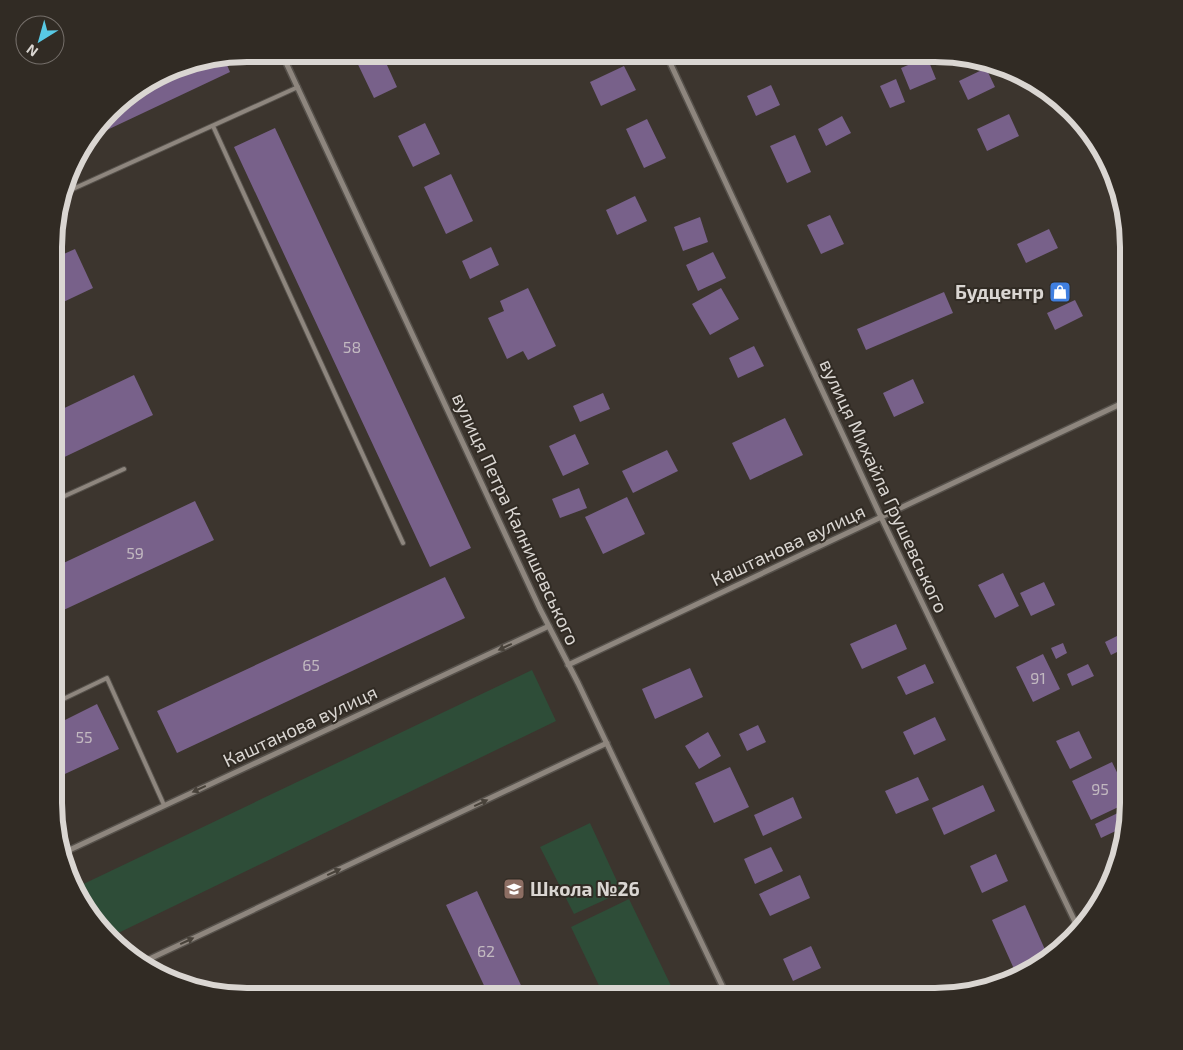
<svg xmlns="http://www.w3.org/2000/svg" width="1183" height="1050" viewBox="0 0 1183 1050" font-family="'Exo 2',sans-serif">
<style>
.green{fill:#2e4d38}
.building{fill:#78618a}
.lines{fill:none;stroke-linecap:round;stroke-linejoin:round}
.lane-casing{stroke:#56514b;stroke-width:6}
.street-casing{stroke:#56514b;stroke-width:8}
.lane{stroke:#8e867e;stroke-width:4}
.street{stroke:#8e867e;stroke-width:5}
.oneway{fill:#48423a}
.labels{text-anchor:middle;stroke-width:4;stroke-linejoin:round;paint-order:stroke}
.number-label{font-size:16px;fill:#c2b9c0}
.poi-label{font-size:19px;font-weight:bold;fill:#dad6d2;stroke:#312b24;text-anchor:end}
.street-label{font-size:19px;fill:#dad6d2;stroke:#312b24}
.rim{fill:none;stroke:#dad6d2;stroke-width:6}
</style>
<rect width="100%" height="100%" fill="#3c352e"/>
<!-- green -->
<path class="green" d="M532 670 556 721 110 937 102 930 75 888Z
M590 823 622 892 574 914 540 847Z
M629 899 676 996H604L571 927Z"/>
<!-- building -->
<path class="building" d="M353 54H382L397 87 374 98Z
M927 57 936 79 910 90 901 68Z
M224 58 230 72 90 138 120 102 185 64Z
M624 66 636 90 601 106 590 82Z
M986 68 995 87 968 100 959 81Z
M896 79 905 102 890 108 880 86Z
M771 85 780 105 756 116 747 96Z
M1009 114 1019 136 987 151 977 129Z
M842 116 851 133 826 146 818 129Z
M647 119 666 158 644 168 626 129Z
M425 123 440 154 413 167 398 136Z
M275 128 471 548 430 567 234 147Z
M795 135 811 172 787 183 770 146Z
M451 174 473 221 446 234 424 187Z
M635 196 647 221 617 235 606 210Z
M830 215 844 244 821 254 807 225Z
M700 217 708 242 683 251 674 227Z
M1049 229 1058 248 1026 263 1017 244Z
M491 247 499 265 470 279 462 261Z
M75 249 93 288 57 305V257Z
M713 252 726 278 698 291 686 265Z
M528 288 556 346 528 360 523 351 507 359 488 318 504 311 500 301Z
M721 288 739 319 710 335 692 304Z
M944 292 953 313 866 350 857 329Z
M1075 300 1083 316 1055 330 1047 313Z
M754 346 764 366 738 378 729 358Z
M134 375 153 415 56 461V412Z
M913 379 924 403 894 417 883 393Z
M603 393 610 409 580 422 573 406Z
M785 418 803 455 750 480 732 443Z
M575 434 589 464 563 476 549 446Z
M667 450 678 471 633 493 622 471Z
M579 488 587 508 560 518 552 499Z
M627 497 645 534 603 554 585 517Z
M195 501 214 540 55 614V567Z
M1003 573 1019 606 995 618 978 585Z
M445 577 465 618 177 753 157 711Z
M1044 582 1055 605 1031 616 1020 593Z
M896 624 907 649 862 669 850 644Z
M1123 633 1129 646 1111 655 1105 642Z
M1063 643 1067 653 1056 659 1051 648Z
M1043 654 1060 689 1033 702 1016 667Z
M925 664 934 683 906 695 897 677Z
M1088 664 1094 676 1072 686 1067 674Z
M690 668 703 697 655 719 642 689Z
M97 704 119 749 54 779 55 725Z
M935 717 946 740 914 755 903 732Z
M758 725 766 742 747 751 739 734Z
M1079 731 1092 758 1070 769 1056 741Z
M708 732 721 756 699 769 685 746Z
M1112 762 1129 797V802L1091 820 1072 781Z
M730 767 749 807 714 823 695 783Z
M918 777 929 800 896 814 885 791Z
M983 785 995 811 944 835 932 808Z
M793 797 802 818 763 836 754 815Z
M1122 811 1126 819 1124 827 1101 838 1095 824Z
M771 847 783 871 755 884 744 859Z
M996 854 1008 881 982 893 970 866Z
M800 875 810 898 770 916 759 894Z
M477 891 526 996H489L446 905Z
M1025 905 1047 954 1014 969 992 920Z
M811 946 821 968 793 981 783 959Z"/>
<g class="lines">
<!-- lane casing -->
<g class="lane-casing">
<path id="lane" d="M213 126 403 543
M64 193 298 87
M57 349 61 347
M56 500 124 469
M55 703 107 678 164 805"/>
</g>
<!-- street casing -->
<g class="street-casing">
<path id="street" d="M282 54 540 609 578 683 727 996
M666 54 881 517 1078 928
M568 665 1129 400
M63 853 549 626
M143 962 607 743"/>
</g>
<!-- lane -->
<use href="#lane" class="lane"/>
<!-- street -->
<use href="#street" class="street"/>
</g>
<!-- one-way arrows -->
<defs><path id="oneway-solid" d="M-6-.8H1V-3.2L6.5 0L1 3.2V.8H-6Z" transform="scale(1.25)"/></defs>
<g class="oneway">
<use href="#oneway-solid" transform="translate(505 647) rotate(155)"/>
<use href="#oneway-solid" transform="translate(199 789) rotate(155)"/>
<use href="#oneway-solid" transform="translate(481 803) rotate(-25)"/>
<use href="#oneway-solid" transform="translate(334 872) rotate(-25)"/>
<use href="#oneway-solid" transform="translate(187 941) rotate(-25)"/>
</g>
<!-- icons -->
<defs>
<g id="shop-square" transform="scale(1.125)"><rect x="-9" y="-9" width="18" height="18" rx="4" fill="#3f7fe0" stroke="#312b24"/><path d="M-5-2.5h2.3a2.7 3.5 0 0 1 5.4 0H5L5.5 6h-11ZM-1.5-2.5h3a1.5 2.3 0 0 0-3 0Z" fill="#fff"/></g>
<g id="school-square" transform="scale(1.125)"><rect x="-9" y="-9" width="18" height="18" rx="4" fill="#8d6e63" stroke="#312b24"/><path d="M0-5L7-2L0 1L-7-2ZM-4 1L0 2.5L4 1V4Q0 6-4 4Z" fill="#fff"/></g>
</defs>
<g fill-rule="evenodd">
<use href="#shop-square" x="1060" y="292"/>
<use href="#school-square" x="514" y="889"/>
</g>
<g class="labels">
<!-- number labels -->
<g class="number-label">
<text x="352" y="353">58</text>
<text x="135" y="559">59</text>
<text x="311" y="671">65</text>
<text x="1038" y="684">91</text>
<text x="84" y="743">55</text>
<text x="1100" y="795">95</text>
<text x="486" y="957">62</text>
</g>
<!-- poi labels -->
<g class="poi-label">
<text x="1044" y="299">Будцентр</text>
<text x="530" y="896" text-anchor="start">Школа №26</text>
</g>
<!-- street labels -->
<g class="street-label">
<text transform="translate(884 486) rotate(65)" y="7">вулиця Михайла Грушевського</text>
<text transform="translate(516 519) rotate(65)" y="7">вулиця Петра Калнишевського</text>
<text transform="translate(788 545) rotate(-25)" y="7">Каштанова вулиця</text>
<text transform="translate(300 726) rotate(-25)" y="7">Каштанова вулиця</text>
</g>
</g>
<!-- crop -->
<path d="M0 0H1183V1050H0ZM247 62H935A185 185 0 0 1 1120 247V803A185 185 0 0 1 935 988H247A185 185 0 0 1 62 803V247A185 185 0 0 1 247 62Z" fill="#312b24" fill-rule="evenodd"/>
<path class="rim" d="M247 62H935A185 185 0 0 1 1120 247V803A185 185 0 0 1 935 988H247A185 185 0 0 1 62 803V247A185 185 0 0 1 247 62Z"/>
<!-- north arrow -->
<g transform="translate(40 40) rotate(217)"><circle r="24" fill="#312b24" stroke="#756f6a"/>
<path d="M0-4L9 19L0 12L-9 19Z" fill="#58c9e4"/>
<text y="-8" font-size="14" font-weight="bold" text-anchor="middle" fill="#dad6d2">N</text>
</g>
</svg>
